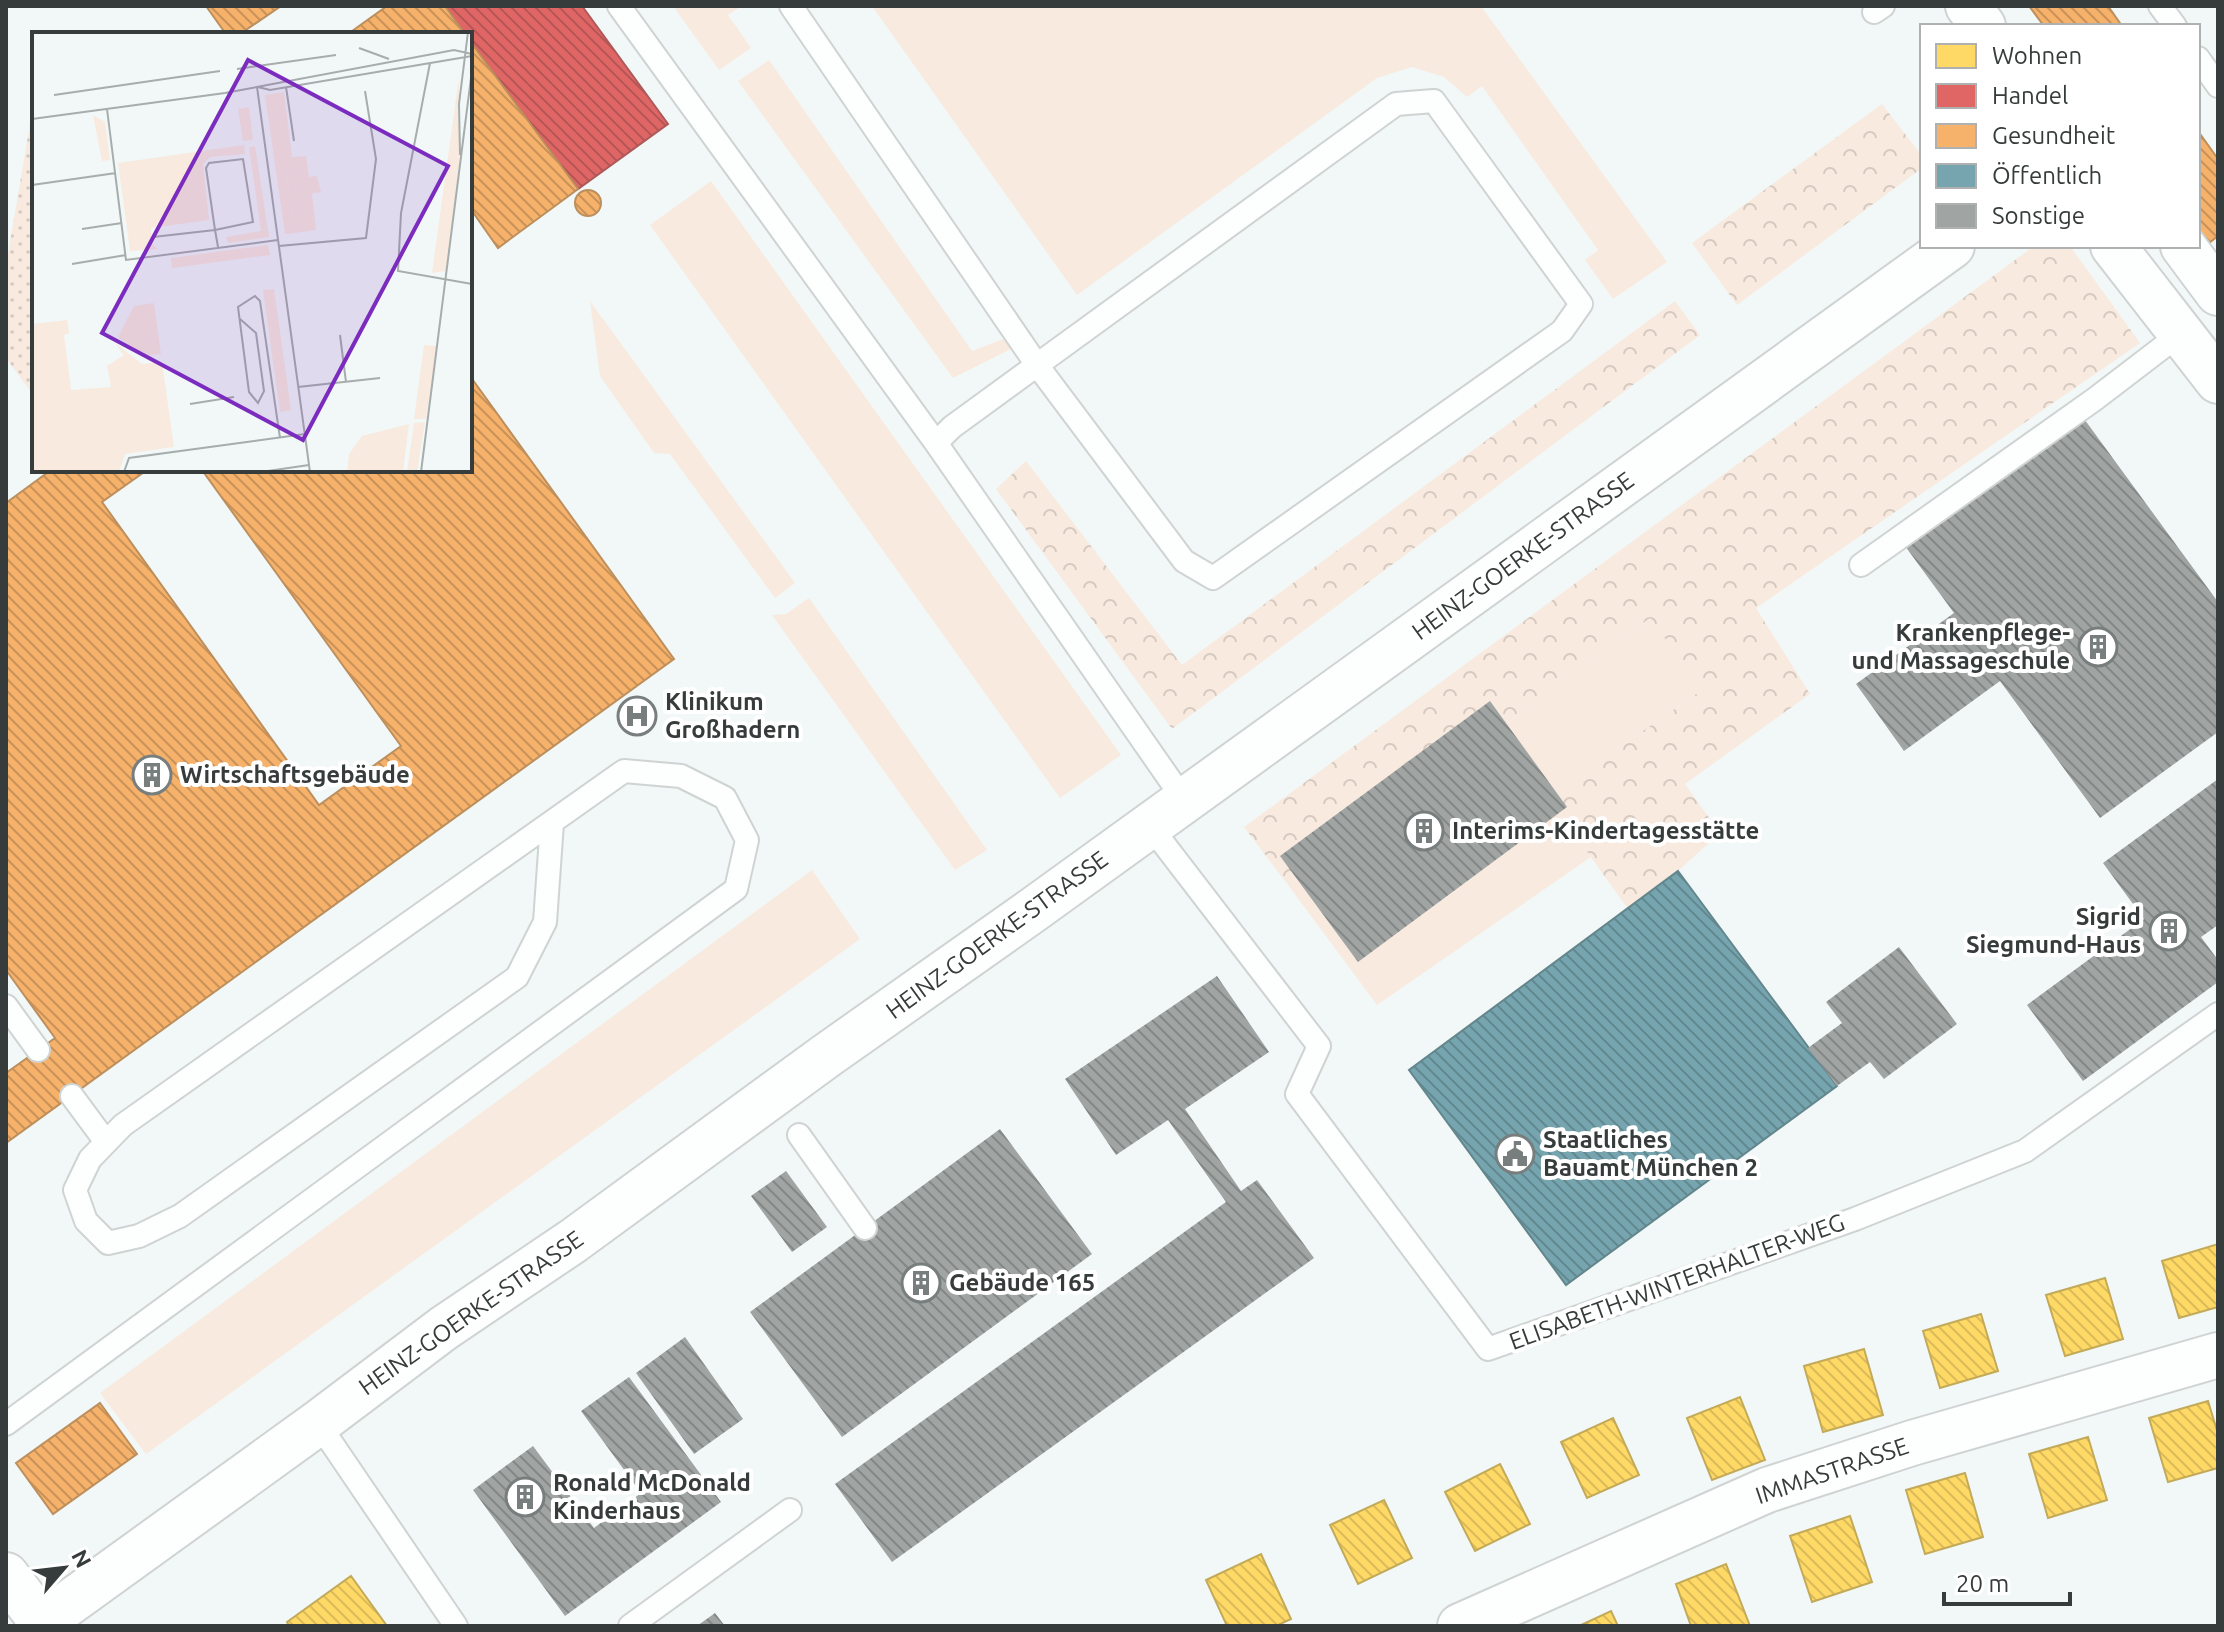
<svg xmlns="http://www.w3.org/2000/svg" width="2224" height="1632" viewBox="0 0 2224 1632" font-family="Ubuntu,sans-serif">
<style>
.grass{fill:#f9eadf}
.forest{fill:url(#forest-crowns)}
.park{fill:url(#park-dots)}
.homes{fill:url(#homes-back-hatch);stroke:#c3aa59;stroke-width:2}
.shops{fill:url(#shops-back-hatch);stroke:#ad5959;stroke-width:2}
.health{fill:url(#health-back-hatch);stroke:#bc8f5d;stroke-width:2}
.public{fill:url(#public-back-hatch);stroke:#63868c;stroke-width:2}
.building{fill:url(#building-back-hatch)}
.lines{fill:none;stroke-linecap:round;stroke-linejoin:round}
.service-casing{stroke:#cfd4d3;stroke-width:26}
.minor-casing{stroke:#cfd4d3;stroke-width:48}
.service{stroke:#fdfefe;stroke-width:22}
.minor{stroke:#fdfefe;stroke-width:44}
.labels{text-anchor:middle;stroke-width:8;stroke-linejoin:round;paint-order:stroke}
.street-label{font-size:24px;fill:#363c3b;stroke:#fff}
.poi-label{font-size:24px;font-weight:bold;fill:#363c3b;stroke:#fff;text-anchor:start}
.inset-road{fill:none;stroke:#a6adac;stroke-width:2}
.view{fill:#7b2cbf;fill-opacity:0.15;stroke:#7b2cbf;stroke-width:4}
.inset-edge{fill:none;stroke:#363c3b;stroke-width:4}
</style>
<defs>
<pattern id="forest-crowns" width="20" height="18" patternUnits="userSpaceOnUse" patternTransform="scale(2)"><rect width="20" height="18" fill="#f9eadf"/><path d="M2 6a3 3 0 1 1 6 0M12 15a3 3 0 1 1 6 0" fill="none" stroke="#d6cac0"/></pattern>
<pattern id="park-dots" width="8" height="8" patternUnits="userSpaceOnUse" patternTransform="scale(2)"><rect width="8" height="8" fill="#f9eadf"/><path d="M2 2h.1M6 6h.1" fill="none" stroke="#d6cac0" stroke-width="1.8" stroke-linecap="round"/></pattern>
<pattern id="homes-back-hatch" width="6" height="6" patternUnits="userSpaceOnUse" patternTransform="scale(2)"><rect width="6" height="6" fill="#ffd966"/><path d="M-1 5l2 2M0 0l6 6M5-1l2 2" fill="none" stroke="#dbbb59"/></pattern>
<pattern id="shops-back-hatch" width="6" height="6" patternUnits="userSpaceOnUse" patternTransform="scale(2)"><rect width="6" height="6" fill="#e06666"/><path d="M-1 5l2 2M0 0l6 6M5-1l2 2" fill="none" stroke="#b65555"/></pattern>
<pattern id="health-back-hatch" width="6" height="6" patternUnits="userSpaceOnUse" patternTransform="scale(2)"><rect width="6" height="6" fill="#f6b26b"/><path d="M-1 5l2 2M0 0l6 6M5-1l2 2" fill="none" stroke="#c89259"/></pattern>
<pattern id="public-back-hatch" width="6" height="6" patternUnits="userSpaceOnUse" patternTransform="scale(2)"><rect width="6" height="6" fill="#76a5af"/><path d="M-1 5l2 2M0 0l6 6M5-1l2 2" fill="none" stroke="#628890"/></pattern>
<pattern id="building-back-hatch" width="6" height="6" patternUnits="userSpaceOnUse" patternTransform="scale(2)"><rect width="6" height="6" fill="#a0a5a4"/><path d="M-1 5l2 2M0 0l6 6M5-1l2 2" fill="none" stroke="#838887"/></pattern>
</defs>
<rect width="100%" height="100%" fill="#f1f8f7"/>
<!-- grass -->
<path class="grass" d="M673 6H742L728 15 751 48 719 70Z
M872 6H1481L1667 262 1613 299 1585 260 1598 250 1482 86 1467 97 1444 77 1412 67 1377 78 1077 295Z
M769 60 972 351 1006 338 1013 348 953 378 738 81Z
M711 181 1121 755 1060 798 650 225Z
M590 301 795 583 775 598 670 454 654 453 600 376Z
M809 598 987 850 955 870 772 615 786 614Z
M1650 618 1702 690 1548 797 1591 857 1377 1005 1288 885Z
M812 870 860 939 146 1454 100 1393Z"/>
<!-- forest -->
<path class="forest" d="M1882 104 1922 156V168L1737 305 1692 243Z
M2034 246H2070L2140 343 1756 608 1810 694 1685 784 1720 833 1678 871 1628 909 1548 797 1702 690 1650 618 1288 885 1244 827Z
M1675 301 1700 335 1172 729 996 489 1026 461 1182 665Z"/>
<!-- park -->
<path class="park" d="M32 112H34V396L6 358V266Z"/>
<!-- homes -->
<path class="homes" d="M2218 1244V1307L2179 1318 2162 1261Z
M2105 1278 2123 1339 2065 1356 2046 1295Z
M1981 1314 1998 1371 1940 1388 1923 1331Z
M1864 1349 1883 1415 1823 1432 1804 1366Z
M1740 1397 1765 1460 1712 1480 1687 1418Z
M2208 1401 2218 1434V1468L2168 1482 2149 1418Z
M1613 1418 1639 1475 1587 1498 1561 1442Z
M2088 1437 2107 1500 2048 1518 2029 1454Z
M1500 1464 1530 1524 1475 1551 1445 1492Z
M1965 1473 1983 1537 1925 1554 1906 1490Z
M1384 1500 1412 1558 1358 1584 1330 1525Z
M1850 1516 1872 1582 1812 1602 1790 1536Z
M1261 1554 1291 1619 1276 1626H1227L1206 1580Z
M1726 1564 1750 1626H1691L1676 1584Z
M351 1576 387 1626H289L287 1622Z
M1611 1611 1618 1626H1579Z"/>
<!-- shops -->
<path class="shops" d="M445 6H582L668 124 578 189 470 41V34H465Z"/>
<!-- health -->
<path class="health" d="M206 6H281L240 34H226Z
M387 6H445L465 34H348Z
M2029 6H2108L2122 26H2044Z
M470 41 578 189 498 248 470 208Z
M2198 131 2218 159V236L2205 246 2198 237Z
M575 203a13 13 0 1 1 26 0a13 13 0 1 1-26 0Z
M470 376 674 659 6 1143V1073L55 1038 6 970V503L51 470H147L102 502 319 805 401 746 202 470H470Z
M100 1403 137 1454 53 1514 16 1463Z"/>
<!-- public -->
<path class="public" d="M1678 871 1837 1086 1566 1285 1409 1070Z"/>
<!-- building -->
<path class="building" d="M2082 416 2218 602V732L2100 818 2000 681 1904 751 1856 684 1954 613 1905 546Z
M1490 701 1567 807 1358 962 1280 856Z
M2218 779V925L2201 937 2218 960V982L2083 1081 2027 1005 2144 919 2103 863Z
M1899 947 1957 1024 1884 1079 1870 1062 1837 1086 1808 1048 1842 1023 1826 1002Z
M1217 976 1269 1052 1185 1109 1241 1191 1257 1180 1314 1258 892 1562 835 1484 1226 1202 1168 1120 1116 1155 1065 1079Z
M1000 1129 1092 1254 842 1437 750 1312Z
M786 1171 827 1227 792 1252 751 1196Z
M685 1337 743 1419 694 1454 636 1373Z
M629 1377 721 1502 565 1616 473 1490 533 1446 594 1528 641 1493 581 1411Z
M715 1613 725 1626H697Z"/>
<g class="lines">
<!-- service casing -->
<g class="service-casing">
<path id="service" d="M619 6 936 443 1184 800
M791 6 1037 365 1184 561 1213 578 1562 331 1581 304 1434 101 1396 104 1037 365 952 427 936 443
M2160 6 2175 26
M1874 12 1883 6
M2198 58 2218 86
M1861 565 2095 399 2180 334
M1150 826 1319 1046 1297 1094 1488 1349 1855 1219 2025 1151 2218 1014
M6 1006 38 1050
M72 1096 106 1142
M799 1135 865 1228
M318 1423 456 1626
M6 1424 736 889 747 840 725 798 681 776 624 771 123 1125 90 1159 75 1190 86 1221 108 1243 139 1236 180 1216 517 977 545 922 552 823
M630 1626 790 1510"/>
</g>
<!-- minor casing -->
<g class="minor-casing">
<path id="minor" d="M1968 6 1983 26
M2113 246 2218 381
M2183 246 2218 293
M6 1575 42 1622
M37 1626 318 1423 444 1328 573 1241 826 1056 1033 910 1952 246
M1460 1626 1767 1490 1912 1443 2218 1355"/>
</g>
<!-- service -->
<use href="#service" class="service"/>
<!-- minor -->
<use href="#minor" class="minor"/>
</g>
<!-- icons -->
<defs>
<g id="building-ring" transform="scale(2)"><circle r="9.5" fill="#fff" stroke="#777e7d" stroke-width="1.5"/><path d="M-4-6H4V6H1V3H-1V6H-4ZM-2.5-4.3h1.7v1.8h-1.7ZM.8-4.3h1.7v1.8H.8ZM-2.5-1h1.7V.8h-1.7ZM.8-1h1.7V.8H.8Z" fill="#777e7d"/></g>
<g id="hospital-ring" transform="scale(2)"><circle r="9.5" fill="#fff" stroke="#777e7d" stroke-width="1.5"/><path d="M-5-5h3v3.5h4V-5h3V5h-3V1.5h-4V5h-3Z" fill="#777e7d"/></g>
<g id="civic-ring" transform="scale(2)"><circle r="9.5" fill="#fff" stroke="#777e7d" stroke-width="1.5"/><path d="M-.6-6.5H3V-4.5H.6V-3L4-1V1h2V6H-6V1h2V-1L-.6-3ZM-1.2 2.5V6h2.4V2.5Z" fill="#777e7d"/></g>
</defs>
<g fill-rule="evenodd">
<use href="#building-ring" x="2098" y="647"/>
<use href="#hospital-ring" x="637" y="716"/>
<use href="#building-ring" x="152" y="775"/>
<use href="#building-ring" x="1424" y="831"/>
<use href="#building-ring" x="2169" y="931"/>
<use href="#civic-ring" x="1515" y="1154"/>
<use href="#building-ring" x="921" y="1283"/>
<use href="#building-ring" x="525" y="1497"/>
</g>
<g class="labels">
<!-- street labels -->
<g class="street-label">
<text transform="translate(1523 556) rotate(-36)" y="8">HEINZ-GOERKE-STRASSE</text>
<text transform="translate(997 935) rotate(-36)" y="8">HEINZ-GOERKE-STRASSE</text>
<text transform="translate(1677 1282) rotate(-20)" y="8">ELISABETH-WINTERHALTER-WEG</text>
<text transform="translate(471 1313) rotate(-35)" y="8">HEINZ-GOERKE-STRASSE</text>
<text transform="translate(1832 1471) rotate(-19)" y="8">IMMASTRASSE</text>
</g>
<!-- poi labels -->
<g class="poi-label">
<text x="2070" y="641" text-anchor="end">Krankenpflege-<tspan x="2070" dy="28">und Massageschule</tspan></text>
<text x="665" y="710">Klinikum<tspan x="665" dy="28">Großhadern</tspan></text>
<text x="180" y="783">Wirtschaftsgebäude</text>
<text x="1452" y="839">Interims-Kindertagesstätte</text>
<text x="2141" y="925" text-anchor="end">Sigrid<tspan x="2141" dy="28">Siegmund-Haus</tspan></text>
<text x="1543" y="1148">Staatliches<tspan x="1543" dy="28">Bauamt München 2</tspan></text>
<text x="949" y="1291">Gebäude 165</text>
<text x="553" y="1491">Ronald McDonald<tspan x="553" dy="28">Kinderhaus</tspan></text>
</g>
</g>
<!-- overview -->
<g transform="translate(32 32)">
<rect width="440" height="440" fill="#f1f8f7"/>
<path d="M427 45V134L414 239 400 241ZM61 83 73 90 78 128 70 129ZM212 113 213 122 178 125 171 132 177 188 119 196 120 212 126 217 98 219 86 131ZM267 137 280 162 284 198 263 201 254 139ZM236 213 238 223 140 236 139 226ZM242 257 259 378 248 380 231 258ZM392 313 405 314 394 387H382ZM393 390 385 440H375L382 391Z" fill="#f9eadf"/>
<path d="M252 60 260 125 274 124 277 145 285 144 289 160 270 163 267 137 254 139 263 201 253 202 233 63ZM217 75 221 108 211 109 206 77ZM223 114 237 205 196 211 194 205 229 199 217 115Z" fill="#f9eadf"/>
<path d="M122 271 129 322 112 324 86 305 102 274ZM35 288 37 301 32 303 39 358 79 355 75 334 92 323 83 311 110 332 130 330 142 415 93 422 87 440H0V292Z" fill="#f9eadf"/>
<path d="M377 392 371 440H315L317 422 330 404Z" fill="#f9eadf"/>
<path class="inset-road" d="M327 16 357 27M398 31 369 181 366 239 440 252M205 37 304 23M225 55 278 440M226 55 238 58 440 24M254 55 262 109M22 63 188 39M75 77 94 228 246 208M0 87 193 61 422 18 440 22M428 123 427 72 436 0M0 153 84 141M50 197 90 191M121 205 183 198 221 190 211 127 177 131 174 136 183 198 186 215M247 214 334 206 344 127 333 59M40 232 94 223M208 287 224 301 232 359 226 371 217 360 206 275 223 264 228 269 248 406M308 303 314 350M266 355 348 346M158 372 202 365M92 440 97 426 273 402M229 440 277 433M389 440 440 38"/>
<path class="view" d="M216 28 416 134 271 408 70 301Z"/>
<rect width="440" height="440" class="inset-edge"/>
</g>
<!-- border -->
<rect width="2224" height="1632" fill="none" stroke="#363c3b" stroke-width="16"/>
<!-- legend -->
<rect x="1920" y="24" width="280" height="224" fill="#ffffff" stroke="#afb1b1" stroke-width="2"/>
<rect x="1936" y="44" width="40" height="24" fill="#ffd966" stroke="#afb1b1" stroke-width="2"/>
<text x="1992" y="64" font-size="24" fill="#363c3b">Wohnen</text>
<rect x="1936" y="84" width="40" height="24" fill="#e06666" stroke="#afb1b1" stroke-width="2"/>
<text x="1992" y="104" font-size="24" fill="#363c3b">Handel</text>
<rect x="1936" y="124" width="40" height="24" fill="#f6b26b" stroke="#afb1b1" stroke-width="2"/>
<text x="1992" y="144" font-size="24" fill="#363c3b">Gesundheit</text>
<rect x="1936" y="164" width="40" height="24" fill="#76a5af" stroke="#afb1b1" stroke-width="2"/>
<text x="1992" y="184" font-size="24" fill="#363c3b">Öffentlich</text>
<rect x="1936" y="204" width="40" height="24" fill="#a0a5a4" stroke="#afb1b1" stroke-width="2"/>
<text x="1992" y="224" font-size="24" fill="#363c3b">Sonstige</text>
<!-- north arrow -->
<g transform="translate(64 1568) rotate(62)" stroke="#ffffff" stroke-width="6" paint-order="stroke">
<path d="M0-6L14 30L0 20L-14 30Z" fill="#363c3b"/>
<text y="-12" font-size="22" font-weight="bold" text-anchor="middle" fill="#363c3b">N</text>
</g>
<!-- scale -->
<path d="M1944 1592v12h126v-12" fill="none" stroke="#363c3b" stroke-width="4"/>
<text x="1956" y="1592" font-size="24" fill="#363c3b" stroke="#ffffff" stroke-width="6" paint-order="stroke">20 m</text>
</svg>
